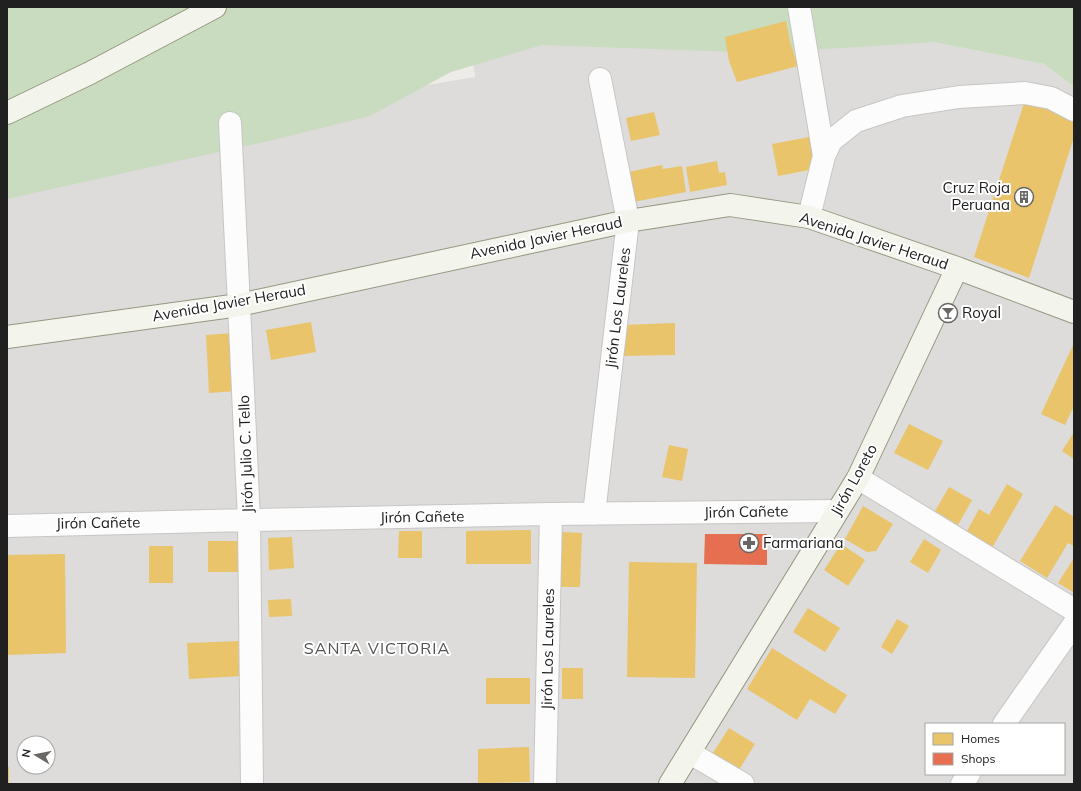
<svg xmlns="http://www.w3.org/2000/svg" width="1081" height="791" viewBox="0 0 1081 791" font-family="Mulish,sans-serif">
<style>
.residential{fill:#dddcda;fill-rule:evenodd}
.forest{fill:#c9dcbf}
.homes{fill:#e9c46a}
.shops{fill:#e76f51}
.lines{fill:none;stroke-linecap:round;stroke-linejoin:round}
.street-casing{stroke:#c7c6c5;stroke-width:24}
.secondary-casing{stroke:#969781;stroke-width:24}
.street{stroke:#fcfcfc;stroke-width:22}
.secondary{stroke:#f3f4ec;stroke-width:22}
.labels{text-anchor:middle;stroke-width:4;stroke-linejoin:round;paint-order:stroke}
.poi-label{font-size:15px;fill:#202020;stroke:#fff;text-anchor:start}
.street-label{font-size:15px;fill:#202020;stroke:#fff}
.neighbourhood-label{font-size:16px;letter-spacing:1px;fill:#535353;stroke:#fff}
</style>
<rect width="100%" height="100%" fill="#eeece9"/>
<!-- residential -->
<path class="residential" d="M466 7H930L935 42 1044 64 1074 87V784H7V145L154 131 475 77ZM926 724H1064V774H926ZM24 743H48V767H24Z"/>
<!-- forest -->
<path class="forest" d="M7 7H1074V87L1044 64 934 42 764 53 542 45 451 72 370 116 273 140 7 199Z"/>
<!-- homes -->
<path class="homes" d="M786 21 790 42 798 66 737 82 729 61 725 37Z
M1025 100 1074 117V137L1029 278 974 257Z
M654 112 660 135 631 141 626 118Z
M809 137 815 169 778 176 772 144Z
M717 161 719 173 725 172 727 185 690 192 686 167Z
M662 165 663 169 682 166 686 192 633 202 628 172Z
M311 322 316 352 271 360 266 330Z
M675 323V355L622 356 621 325Z
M234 333 237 391 209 393 206 335Z
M1074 343V406L1065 425 1041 414Z
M909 424 943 441 928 470 894 453Z
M1074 432V459L1062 451Z
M669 445 688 449 682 481 662 477Z
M1007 484 1023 494 992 548 966 533 979 509 989 515Z
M949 487 972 500 958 525 935 511Z
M1055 505 1074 517V546L1068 543 1047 578 1020 561Z
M863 506 893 524 876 551 867 552 845 539Z
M531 530V564H466V531Z
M399 531H422V558H398Z
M561 532 582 533 580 587H560Z
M292 537 294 568 269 570 268 538Z
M924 539 941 550 928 573 910 562Z
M208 541H240V572H208Z
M841 544 865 560 848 586 824 570Z
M149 546H173V583H149Z
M65 554 66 653 7 655V555Z
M1074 558V591L1073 592 1058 583Z
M629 562 697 563 695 678 627 677Z
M291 599 292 616 269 617 268 600Z
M808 608 840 628 825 652 793 632Z
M897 619 909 626 892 654 881 647Z
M241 641 243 676 189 679 187 643Z
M772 648 847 695 835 714 810 699 797 720 747 689Z
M562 668H583V699H562Z
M486 678H530V704H486Z
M729 728 755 744 737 773 711 756Z
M529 747 530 782 478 783V749Z
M7 767H9V784H7Z"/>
<!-- shops -->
<path class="shops" d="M705 534H767V565L704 564Z"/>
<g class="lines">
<!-- street casing -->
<g class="street-casing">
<path id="street" d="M799 7 824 156
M230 123 239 305 249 520 252 784
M809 217 824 156 831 141 856 121 902 106 959 97 1025 93 1051 98 1074 110
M858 478 1074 610
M594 514 628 221 600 79
M7 526 249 520 551 514 837 511
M1004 724 1074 624
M690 753 743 784
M545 784 551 514
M962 784 969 774"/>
</g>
<!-- secondary casing -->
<g class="secondary-casing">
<path id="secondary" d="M7 113 90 73 215 7
M7 337 239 305 628 221 730 205 809 217 957 268 1074 312
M670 784 858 478 957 268"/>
</g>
<!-- street -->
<use href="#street" class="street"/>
<!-- secondary -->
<use href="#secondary" class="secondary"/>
</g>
<!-- icons -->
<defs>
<g id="building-ring" transform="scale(1)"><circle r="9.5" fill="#fff" stroke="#686766" stroke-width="1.5"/><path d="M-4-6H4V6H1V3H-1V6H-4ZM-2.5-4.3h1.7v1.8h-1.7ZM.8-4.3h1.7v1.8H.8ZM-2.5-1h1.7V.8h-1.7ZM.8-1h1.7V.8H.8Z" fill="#686766"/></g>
<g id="bar-ring" transform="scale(1)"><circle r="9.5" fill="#fff" stroke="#686766" stroke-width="1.5"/><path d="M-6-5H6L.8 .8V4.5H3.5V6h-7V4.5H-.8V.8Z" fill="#686766"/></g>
<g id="pharmacy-ring" transform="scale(1)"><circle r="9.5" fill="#fff" stroke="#686766" stroke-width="1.5"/><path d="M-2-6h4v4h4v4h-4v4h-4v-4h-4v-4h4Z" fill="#686766"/></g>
</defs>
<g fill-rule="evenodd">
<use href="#building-ring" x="1024" y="197"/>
<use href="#bar-ring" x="948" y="313"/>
<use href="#pharmacy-ring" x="749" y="543"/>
</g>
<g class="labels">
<!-- poi labels -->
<g class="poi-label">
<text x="1010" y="193" text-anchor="end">Cruz Roja<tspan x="1010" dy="17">Peruana</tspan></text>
<text x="962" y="318">Royal</text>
<text x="763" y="548">Farmariana</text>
</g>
<!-- street labels -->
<g class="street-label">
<text transform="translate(546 238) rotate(-12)" y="5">Avenida Javier Heraud</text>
<text transform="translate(874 241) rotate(18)" y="5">Avenida Javier Heraud</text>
<text transform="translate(229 303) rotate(-10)" y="5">Avenida Javier Heraud</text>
<text transform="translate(618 308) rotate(-83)" y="5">Jirón Los Laureles</text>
<text transform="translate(246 454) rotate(-92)" y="5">Jirón Julio C. Tello</text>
<text transform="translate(854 480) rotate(-61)" y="5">Jirón Loreto</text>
<text transform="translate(746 512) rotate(-1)" y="5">Jirón Cañete</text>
<text transform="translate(422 517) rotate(-1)" y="5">Jirón Cañete</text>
<text transform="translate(98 523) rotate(-1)" y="5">Jirón Cañete</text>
<text transform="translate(548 649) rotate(-89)" y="5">Jirón Los Laureles</text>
</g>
<!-- neighbourhood labels -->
<g class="neighbourhood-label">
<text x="377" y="654">SANTA VICTORIA</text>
</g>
</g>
<!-- border -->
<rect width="1081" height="791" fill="none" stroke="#202020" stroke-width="16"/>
<!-- legend -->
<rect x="925" y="723" width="140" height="52" fill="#ffffff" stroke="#a6a6a6"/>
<rect x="933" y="733" width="20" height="12" fill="#e9c46a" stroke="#a6a6a6"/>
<text x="961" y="743" font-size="12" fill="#202020">Homes</text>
<rect x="933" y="753" width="20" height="12" fill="#e76f51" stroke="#a6a6a6"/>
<text x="961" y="763" font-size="12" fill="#202020">Shops</text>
<!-- north arrow -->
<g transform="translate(36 755) rotate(280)"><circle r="19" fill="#ffffff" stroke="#a6a6a6"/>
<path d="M0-3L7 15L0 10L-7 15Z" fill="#686766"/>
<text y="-6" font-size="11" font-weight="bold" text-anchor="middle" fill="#202020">N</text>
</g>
</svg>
